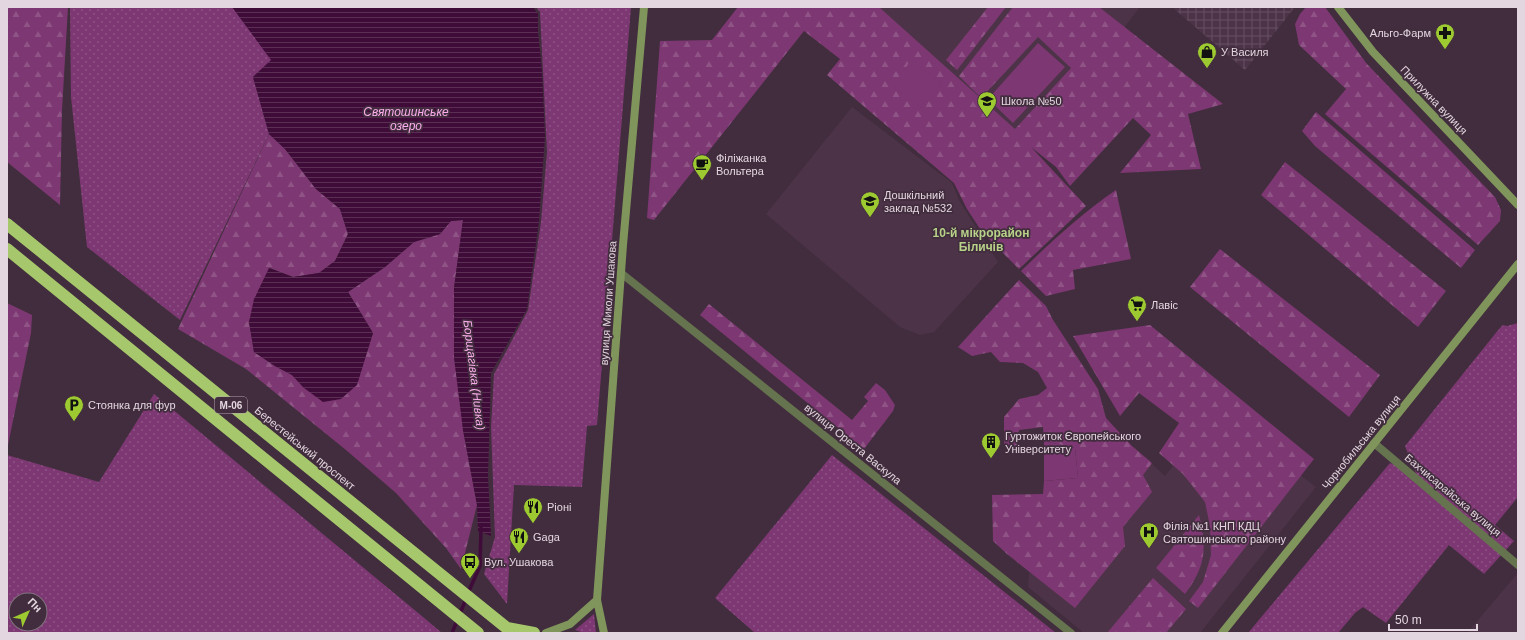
<svg xmlns="http://www.w3.org/2000/svg" width="1525" height="640" viewBox="0 0 1525 640" font-family="Helvetica,sans-serif">
<style>
.built{fill:#4d3348}
.industrial{fill:url(#industrial-grid)}
.green{fill:url(#green-dots);fill-rule:evenodd}
.forest{fill:url(#forest-firs)}
.pitch{fill:#7d3772}
.water{fill:url(#water-rules)}
.lines{fill:none;stroke-linecap:round;stroke-linejoin:round}
.stream{stroke:#3f0b38;stroke-width:3.5}
.street{stroke:#65734f;stroke-width:8}
.secondary{stroke:#80955b;stroke-width:8}
.highway{stroke:#a6c76b;stroke-width:12}
.labels{text-anchor:middle;stroke-width:3.5;stroke-linejoin:round;paint-order:stroke}
.shield{fill:#412d3d;stroke:#b3a3af;stroke-width:1}
.shield-label{font-size:10px;font-weight:bold;fill:#e4d6e0}
.poi-label{font-size:11px;fill:#e4d6e0;stroke:#412d3d;text-anchor:start}
.street-label{font-size:11px;fill:#e4d6e0;stroke:#412d3d}
.water-label{font-size:12px;font-style:italic;fill:#fcaded;stroke:#412d3d}
.neighbourhood-label{font-size:12px;font-weight:bold;fill:#b7d289;stroke:#412d3d}
</style>
<defs>
<pattern id="industrial-grid" width="8" height="8" patternUnits="userSpaceOnUse"><rect width="8" height="8" fill="#4d3348"/><path d="M0 4h8M4 0v8" fill="none" stroke="#665062"/></pattern>
<pattern id="green-dots" width="8" height="8" patternUnits="userSpaceOnUse"><rect width="8" height="8" fill="#7d3772"/><path d="M2 2h.1M6 6h.1" fill="none" stroke="#8f5386" stroke-width="1.8" stroke-linecap="round"/></pattern>
<pattern id="forest-firs" width="22" height="20" patternUnits="userSpaceOnUse"><rect width="22" height="20" fill="#7d3772"/><path d="M5 1l3.5 6h-7zM16 11l3.5 6h-7z" fill="#8f5386"/></pattern>
<pattern id="water-rules" width="6" height="5" patternUnits="userSpaceOnUse"><rect width="6" height="5" fill="#3f0b38"/><path d="M0 2.5h6" fill="none" stroke="#5b2e54"/></pattern>
</defs>
<rect width="100%" height="100%" fill="#412d3d"/>
<!-- built -->
<path class="built" d="M839 7H1140L1001 187Z
M852 107 952 183 960 202 998 262 934 332 920 335 900 327 766 214Z
M1217 412 1316 487 1200 633H1084L1028 587 1029 574 1134 447 1165 476Z
M1517 574 1518 576V633H1467Z"/>
<!-- industrial -->
<path class="industrial" d="M1172 7H1295L1245 70Z"/>
<!-- green -->
<path class="green" d="M70 7H232L272 60 253 77 269 134 180 320 87 247 71 97Z
M536 7H631L597 425 587 426 582 487 514 485 507 604 484 574 495 537 491 427 494 374 528 310 541 222 547 152 540 12Z
M1518 323V497L1495 525 1514 541 1484 574 1449 545 1386 623 1363 607 1355 613 1338 633H1248L1390 463 1416 473 1405 446 1499 329 1503 325 1507 326Z
M154 394 423 617 442 633H7V455L99 482ZM16 600H40V624H16Z
M832 455 1056 633H755L715 598Z
M594 614 596 633H584L575 630Z"/>
<!-- forest -->
<path class="forest" d="M7 7H68L62 110 60 205 7 162Z
M738 7H879L1015 129 1071 68 1038 37 981 98 959 76 1013 7H1099L1223 104 1188 114 1201 169 1120 173 1151 135 1133 118 1070 186 1056 167 1031 147 1086 206 1019 269 982 232 967 209 954 183 827 75 840 59 804 31 654 220 647 218 660 41 712 40Z
M988 7H1006L957 70 946 60Z
M1306 7H1325L1367 64 1495 197 1501 210 1500 221 1478 245 1325 114 1346 89 1299 45 1295 24 1300 14Z
M1316 112 1475 250 1461 268 1315 146 1302 131Z
M269 134 285 149 316 189 340 209 348 234 335 261 319 273 293 277 270 268 249 322 254 352 275 366 292 375 304 388 365 358 373 333 348 292 385 267 414 242 440 234 451 221 463 220 454 288 463 430 477 505 461 569 446 548 396 493 346 450 246 369 178 329Z
M1285 162 1446 291 1418 327 1261 195Z
M1116 190 1131 259 1073 270 1075 289 1046 296 1021 271C1051 242 1082 213 1116 190Z
M1220 249 1380 375 1349 417 1190 287Z
M1019 280 1046 306 1053 320 1098 389 1106 418 1132 446 1152 463 1143 475 1152 492 1123 527 1125 546 1075 608 1007 554 993 541 992 495 1043 494 1044 481 1078 478 1075 448 1044 441 1043 427 1019 430 1017 446 1004 445V417L1019 399 1038 395 1047 388 1038 372 1023 363 1000 362 991 352 972 356 958 347Z
M7 303 32 315 31 333 7 450Z
M709 304 852 420 868 401 864 397 876 383 885 390 895 405 893 411 864 449 700 315Z
M1150 325 1314 459 1198 608 1189 601 1203 582 1211 555 1210 526 1205 502 1183 474 1159 453 1179 423 1139 393 1120 416 1073 336Z
M1199 515C1207 550 1206 565 1185 594L1156 568Z
M1153 578 1186 609 1166 633H1107Z"/>
<!-- pitch -->
<path class="pitch" d="M1038 43 1065 67 1013 123 988 99Z
M911 60 941 83 923 109 893 87Z
M1044 441 1075 448 1078 478 1044 481Z"/>
<!-- water -->
<path class="water" d="M232 7H533L538 14V32L542 71 545 136 539 221 527 309 491 373 488 476 491 536 478 531 477 505 463 430 454 358V288L463 220 451 221 440 234 414 242 385 267 348 292 373 333 357 385 341 399 323 402 304 388 292 375 275 366 254 352 249 322 254 299 269 268 293 277 319 273 335 261 348 234 340 209 316 189 285 149 269 134 253 77 271 60Z"/>
<g class="lines">
<!-- stream -->
<path class="stream" d="M468 593 480 566 481 528
M452 633 466 599"/>
<!-- street -->
<path class="street" d="M621 273 1071 633
M1374 443 1518 565"/>
<!-- secondary -->
<path class="secondary" d="M1338 7 1373 52 1518 205
M546 633 570 624 597 600
M604 633 597 600 623 245 644 7
M1222 633 1518 264"/>
<!-- highway -->
<path class="highway" d="M7 224 513 633
M7 249 478 633
M507 628 534 633"/>
</g>
<!-- icons -->
<defs>
<g id="pharmacy-pin" transform="scale(1)"><path d="M0 17L-7.5 6A9.5 9.5 0 1 1 7.5 6Z" fill="#9dca30" stroke="#412d3d"/><path d="M-2-6h4v4h4v4h-4v4h-4v-4h-4v-4h4Z" fill="#111"/></g>
<g id="shop-pin" transform="scale(1)"><path d="M0 17L-7.5 6A9.5 9.5 0 1 1 7.5 6Z" fill="#9dca30" stroke="#412d3d"/><path d="M-5-2.5h2.3a2.7 3.5 0 0 1 5.4 0H5L5.5 6h-11ZM-1.5-2.5h3a1.5 2.3 0 0 0-3 0Z" fill="#111"/></g>
<g id="school-pin" transform="scale(1)"><path d="M0 17L-7.5 6A9.5 9.5 0 1 1 7.5 6Z" fill="#9dca30" stroke="#412d3d"/><path d="M0-5L7-2L0 1L-7-2ZM-4 1L0 2.5L4 1V4Q0 6-4 4Z" fill="#111"/></g>
<g id="cafe-pin" transform="scale(1)"><path d="M0 17L-7.5 6A9.5 9.5 0 1 1 7.5 6Z" fill="#9dca30" stroke="#412d3d"/><path d="M-5.5-4.5H6V0H3Q3 3.5 0 3.5H-2.5Q-5.5 3.5-5.5 0ZM3-3.2v2h1.7v-2ZM-6 4.5H4V6H-6Z" fill="#111"/></g>
<g id="supermarket-pin" transform="scale(1)"><path d="M0 17L-7.5 6A9.5 9.5 0 1 1 7.5 6Z" fill="#9dca30" stroke="#412d3d"/><path d="M-6-5.5h2.5l.6 2H6L4.5 2H-2.5L-4.4-4H-6ZM-1.5 3.2a1.3 1.3 0 1 0 .1 0ZM3 3.2a1.3 1.3 0 1 0 .1 0Z" fill="#111"/></g>
<g id="parking-pin" transform="scale(1)"><path d="M0 17L-7.5 6A9.5 9.5 0 1 1 7.5 6Z" fill="#9dca30" stroke="#412d3d"/><path d="M-3.5-5.5H1a3.5 3.5 0 0 1 0 7H-1V5.5H-3.5ZM-1-3.4V-.6H.8a1.4 1.4 0 0 0 0-2.8Z" fill="#111"/></g>
<g id="building-pin" transform="scale(1)"><path d="M0 17L-7.5 6A9.5 9.5 0 1 1 7.5 6Z" fill="#9dca30" stroke="#412d3d"/><path d="M-4-6H4V6H1V3H-1V6H-4ZM-2.5-4.3h1.7v1.8h-1.7ZM.8-4.3h1.7v1.8H.8ZM-2.5-1h1.7V.8h-1.7ZM.8-1h1.7V.8H.8Z" fill="#111"/></g>
<g id="restaurant-pin" transform="scale(1)"><path d="M0 17L-7.5 6A9.5 9.5 0 1 1 7.5 6Z" fill="#9dca30" stroke="#412d3d"/><path d="M-5-6h1v4h1v-4h1v4h1v-4h1v5L-1.5 .5V6h-2V.5L-5-1ZM5-6V6H3V1.5H1.5Q1.5-4 5-6Z" fill="#111"/></g>
<g id="hospital-pin" transform="scale(1)"><path d="M0 17L-7.5 6A9.5 9.5 0 1 1 7.5 6Z" fill="#9dca30" stroke="#412d3d"/><path d="M-5-5h3v3.5h4V-5h3V5h-3V1.5h-4V5h-3Z" fill="#111"/></g>
<g id="bus-pin" transform="scale(1)"><path d="M0 17L-7.5 6A9.5 9.5 0 1 1 7.5 6Z" fill="#9dca30" stroke="#412d3d"/><path d="M-5-6H5V4H4V6H2V4H-2V6H-4V4H-5ZM-3.5-4V0h7V-4ZM-3.5 1.2v1.5H-2V1.2ZM2 1.2v1.5H3.5V1.2Z" fill="#111"/></g>
</defs>
<g fill-rule="evenodd">
<use href="#pharmacy-pin" x="1445" y="33"/>
<use href="#shop-pin" x="1207" y="52"/>
<use href="#school-pin" x="987" y="101"/>
<use href="#cafe-pin" x="702" y="164"/>
<use href="#school-pin" x="870" y="201"/>
<use href="#supermarket-pin" x="1137" y="305"/>
<use href="#parking-pin" x="74" y="405"/>
<use href="#building-pin" x="991" y="442"/>
<use href="#restaurant-pin" x="533" y="507"/>
<use href="#hospital-pin" x="1149" y="532"/>
<use href="#restaurant-pin" x="519" y="537"/>
<use href="#bus-pin" x="470" y="562"/>
</g>
<g class="labels">
<!-- shield labels -->
<rect class="shield" x="215" y="397" width="32" height="16" rx="3"/>
<g class="shield-label">
<text x="231" y="409">М-06</text>
</g>
<!-- poi labels -->
<g class="poi-label">
<text x="1431" y="37" text-anchor="end">Альго-Фарм</text>
<text x="1221" y="56">У Василя</text>
<text x="1001" y="105">Школа №50</text>
<text x="716" y="162">Філіжанка<tspan x="716" dy="13">Вольтера</tspan></text>
<text x="884" y="199">Дошкільний<tspan x="884" dy="13">заклад №532</tspan></text>
<text x="1151" y="309">Лавіс</text>
<text x="88" y="409">Стоянка для фур</text>
<text x="1005" y="440">Гуртожиток Європейського<tspan x="1005" dy="13">Університету</tspan></text>
<text x="547" y="511">Ріоні</text>
<text x="1163" y="530">Філія №1 КНП КДЦ<tspan x="1163" dy="13">Святошинського району</tspan></text>
<text x="533" y="541">Gaga</text>
<text x="484" y="566">Вул. Ушакова</text>
</g>
<!-- street labels -->
<g class="street-label">
<text transform="translate(1434 100) rotate(46)" y="4">Прилужна вулиця</text>
<text transform="translate(608 303) rotate(-86)" y="4">вулиця Миколи Ушакова</text>
<text transform="translate(1361 442) rotate(-51)" y="4">Чорнобильська вулиця</text>
<text transform="translate(853 444) rotate(39)" y="4">вулиця Ореста Васкула</text>
<text transform="translate(305 448) rotate(39)" y="4">Берестейський проспект</text>
<text transform="translate(1453 495) rotate(40)" y="4">Бахчисарайська вулиця</text>
</g>
<!-- water labels -->
<g class="water-label">
<text x="406" y="116">Святошинське<tspan x="406" dy="14">озеро</tspan></text>
<text transform="translate(474 375) rotate(83)" y="4">Борщагівка (Нивка)</text>
</g>
<!-- neighbourhood labels -->
<g class="neighbourhood-label">
<text x="981" y="237">10-й мікрорайон<tspan x="981" dy="14">Біличів</tspan></text>
</g>
</g>
<!-- border -->
<rect width="1525" height="640" fill="none" stroke="#e4d6e0" stroke-width="16"/>
<!-- north arrow -->
<g transform="translate(28 612) rotate(45)"><circle r="19" fill="#412d3d" stroke="#82717e"/>
<path d="M0-3L7 15L0 10L-7 15Z" fill="#9dca30"/>
<text y="-6" font-size="11" font-weight="bold" text-anchor="middle" fill="#e4d6e0">Пн</text>
</g>
<!-- scale -->
<path d="M1389 624v6h88v-6" fill="none" stroke="#e4d6e0" stroke-width="2"/>
<text x="1395" y="624" font-size="12" fill="#e4d6e0" stroke="#412d3d" stroke-width="3" paint-order="stroke">50 m</text>
</svg>
